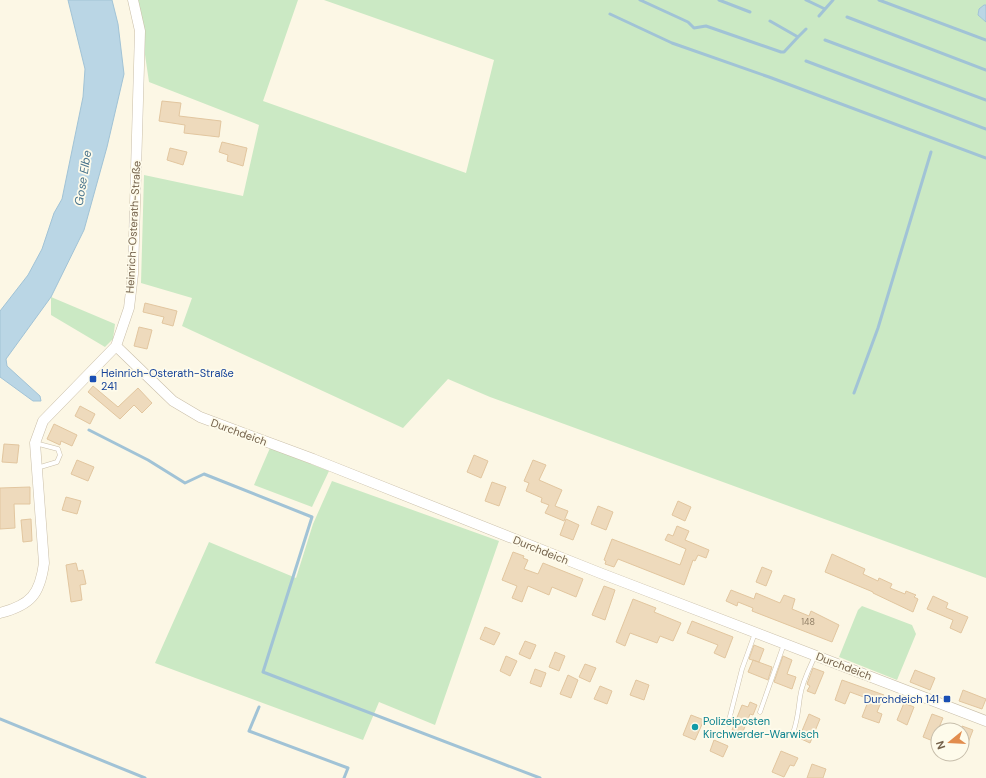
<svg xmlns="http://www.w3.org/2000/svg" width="986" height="778" viewBox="0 0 986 778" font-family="'DM Sans',sans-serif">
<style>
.green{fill:#cbe9c4}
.water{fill:#bad6e5;stroke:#a1c3d6}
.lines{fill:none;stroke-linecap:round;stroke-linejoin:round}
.stream{stroke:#a1c3d6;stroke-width:3}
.building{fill:#eedabc;stroke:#e2c69f}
.service-casing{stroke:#cabfa9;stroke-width:5}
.tertiary-casing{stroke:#cabfa9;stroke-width:11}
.service{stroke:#fff;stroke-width:4}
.tertiary{stroke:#fff;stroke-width:10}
.transit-dot{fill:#1a4fb4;stroke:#fefbeb;stroke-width:1.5}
.culture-dot{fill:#0f9aa8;stroke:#fefbeb;stroke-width:1.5}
.labels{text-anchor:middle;stroke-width:3.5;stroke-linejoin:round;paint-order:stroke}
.number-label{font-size:9px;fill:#928067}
.street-label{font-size:11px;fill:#74624b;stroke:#fefbeb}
.transit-label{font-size:11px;fill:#164399;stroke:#fefbeb;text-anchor:start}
.culture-label{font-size:11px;fill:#0d838f;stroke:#fefbeb;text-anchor:start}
.water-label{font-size:12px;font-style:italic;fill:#48748d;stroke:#fefbeb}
</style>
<rect width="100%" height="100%" fill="#fcf7e5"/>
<!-- green -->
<path class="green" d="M137 0H298L263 101 466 173 494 60 324 0H986V5L979 9 978 15 986 22V578L490 397 448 379 403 428 182 326 192 298 141 283 144 175 243 196 259 125 149 82Z
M51 297 115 324 113 339 105 347 51 315Z
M270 448 329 471 312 507 254 485Z
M332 481 499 541 435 725 379 702 363 740 155 663 209 542 296 578 313 524Z
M862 606 912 625 916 634 897 680 839 657 858 610Z"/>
<!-- water -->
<path class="water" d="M68 0H112L118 24 124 74 107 147 84 230 51 297 6 359 7 366 40 396 41 401H33L0 377V311L28 275 42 249 54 213 62 199 83 97 85 69Z
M984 5H986V22L978 15 979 9Z"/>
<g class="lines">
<!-- stream -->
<path class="stream" d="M640 0 688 22 694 28 706 26 781 52H784L798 37
M719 0 750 12
M806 0 825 9
M879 0 986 40
M610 14 672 43 769 77 986 158
M819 16 833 0
M847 17 986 70
M770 21 798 37 806 29
M825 40 986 100
M806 61 986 129
M854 393 878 328 931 152
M89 430 148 460 185 483 204 474 312 517 263 672 540 778
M259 707 249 731 348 768 344 778
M0 719 145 778"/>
</g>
<!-- building -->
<path class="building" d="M162 101 181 103 179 116 221 121 219 137 184 133 185 125 159 121Z
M222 142 247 148 243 166 227 161 228 155 219 152Z
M170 148 187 152 183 165 167 160Z
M145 303 177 311 173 326 162 323 164 317 143 312Z
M139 327 152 330 147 349 134 346Z
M93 386 118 407 138 388 152 403 142 413 134 405 120 419 88 392Z
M80 406 95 414 90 424 75 416Z
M54 424 77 435 72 446 61 441 60 445 47 439Z
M4 444 19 445 17 463 2 462Z
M474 455 488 461 481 478 467 472Z
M77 460 94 467 88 481 71 474Z
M533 460 546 465 539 480 562 490 555 506 568 511 564 521 545 513 549 505 541 502 542 498 526 491 529 483 524 481Z
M492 482 506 487 499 506 485 501Z
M30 487V504H14L15 528 0 529V488Z
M66 497 81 501 77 514 62 510Z
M678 501 691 507 685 521 672 515Z
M598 506 613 512 606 530 591 524Z
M31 519 32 541 23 542 21 520Z
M566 519 579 525 573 540 560 535Z
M677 526 689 531 685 540 709 550 706 558 698 555 695 561 693 560 684 585 618 559 614 567 605 564 606 561 604 560 612 539 680 565 686 549 665 540 668 534 673 536Z
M513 552 524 556 523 558 528 560 524 569 538 574 543 563 583 579 576 597 552 587 549 595 528 586 522 602 512 598 517 586 502 580Z
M832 554 865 569 863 574 878 581 879 578 892 584 890 588 905 594 906 591 916 595 914 597 918 599 913 612 873 593V592L825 572Z
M76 563 78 571 83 570 86 584 80 585 82 600 71 602 66 565Z
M762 567 772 571 766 586 756 582Z
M604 586 615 590 605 620 592 615Z
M731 590 754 599 756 593 780 603 784 595 795 599 792 609 809 616 811 611 839 625 832 642 752 611 753 608 738 602 737 606 726 601Z
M933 596 948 603 946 608 968 617 961 633 950 628 953 620 927 609Z
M633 599 656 608 654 612 681 623 673 641 660 636 657 643 630 633 625 646 616 642Z
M692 621 733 637 725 658 714 653 718 645 687 633Z
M485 627 500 633 494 645 480 639Z
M525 641 536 645 530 659 519 654Z
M754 645 764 649 759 662 749 659Z
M555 652 565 656 559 671 549 667Z
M506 656 517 661 510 676 500 671Z
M783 656 792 660 787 674 796 677 792 689 774 682Z
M753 660 772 667 768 680 748 672Z
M585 664 596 668 590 682 579 677Z
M813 668 824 672 815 694 807 691 810 686 807 684Z
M535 669 546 673 541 687 530 683Z
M915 670 935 678 930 690 910 682Z
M568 675 578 680 571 698 560 694Z
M636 680 649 685 644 700 630 695Z
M842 680 884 695 877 712 882 714 879 723 862 717 869 699 850 692 845 704 835 700Z
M600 686 612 691 607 704 594 699Z
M963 690 986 699 982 709 959 701Z
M750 702 757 705 753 715 750 714 742 734 732 730 742 705 748 707Z
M904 703 914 707 907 725 897 720Z
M809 714 820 719 810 743 799 738Z
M932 714 943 718 938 730V743L923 737Z
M691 715 704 720 695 740 683 735Z
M962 726 973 730 963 756H962Z
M714 740 728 746 723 757 710 751Z
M781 751 798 758 794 766 790 765 784 777 772 772Z
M812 764 826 769 823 778H807Z"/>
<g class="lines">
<!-- service casing -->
<g class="service-casing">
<path id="service" d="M35 443 58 449 60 455 57 462 37 468
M760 712 784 644
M728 724 742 669 755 633
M793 733C798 719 798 711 800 697 802 682 809 669 815 656"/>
</g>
<!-- tertiary casing -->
<g class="tertiary-casing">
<path id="tertiary" d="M116 346 173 401 200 417 313 459 600 573 986 721
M0 613C31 605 40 594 44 563L35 443 43 421 116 346 129 308 133 274 140 31 133 0"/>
</g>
<!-- service -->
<use href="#service" class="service"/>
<!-- tertiary -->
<use href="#tertiary" class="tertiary"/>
</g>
<!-- markers -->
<g class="transit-dot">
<rect x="89" y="375" width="8" height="8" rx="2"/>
<rect x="943" y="695" width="8" height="8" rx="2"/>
</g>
<circle class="culture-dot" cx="695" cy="727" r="4"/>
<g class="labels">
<!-- number labels -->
<g class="number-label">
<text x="808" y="625">148</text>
</g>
<!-- street labels -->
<g class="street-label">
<text transform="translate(133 227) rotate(-87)" y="4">Heinrich-Osterath-Straße</text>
<text transform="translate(239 432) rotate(20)" y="4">Durchdeich</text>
<text transform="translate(541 550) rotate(22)" y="4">Durchdeich</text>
<text transform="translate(844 666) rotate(21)" y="4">Durchdeich</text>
</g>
<!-- transit labels -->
<g class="transit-label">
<text x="101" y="377">Heinrich-Osterath-Straße<tspan x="101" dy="13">241</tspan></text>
<text x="939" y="703" text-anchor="end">Durchdeich 141</text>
</g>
<!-- culture labels -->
<g class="culture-label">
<text x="703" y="725">Polizeiposten<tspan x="703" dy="13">Kirchwerder-Warwisch</tspan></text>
</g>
<!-- water labels -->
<g class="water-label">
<text transform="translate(83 178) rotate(-81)" y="4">Gose Elbe</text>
</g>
</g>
<!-- north arrow -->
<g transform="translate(950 742) rotate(252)"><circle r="19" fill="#fefbeb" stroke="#c7beab"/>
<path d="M0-3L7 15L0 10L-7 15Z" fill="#e28d4e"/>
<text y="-6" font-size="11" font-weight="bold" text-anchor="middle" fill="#74624b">N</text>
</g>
</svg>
